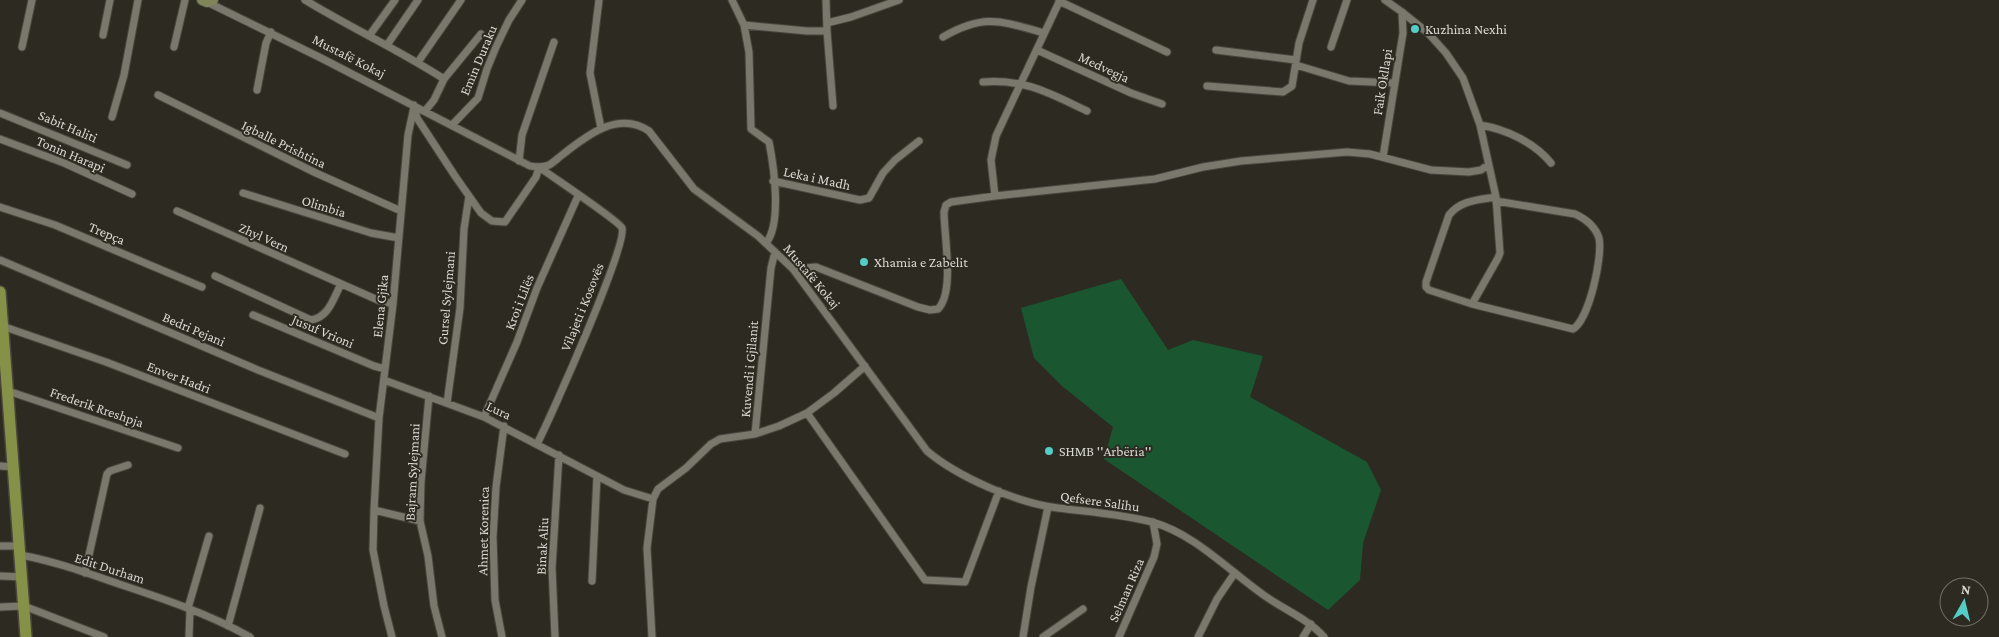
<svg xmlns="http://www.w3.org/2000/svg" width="1999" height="637" viewBox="0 0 1999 637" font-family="'Crimson Pro',serif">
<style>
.grass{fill:#1a5731}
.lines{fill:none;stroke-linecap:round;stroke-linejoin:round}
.street-casing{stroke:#48463e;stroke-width:9}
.secondary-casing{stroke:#48463e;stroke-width:12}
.primary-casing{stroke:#48463e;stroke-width:14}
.street{stroke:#7a776c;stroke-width:7}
.secondary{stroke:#7f8459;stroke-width:10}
.primary{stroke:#859146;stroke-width:11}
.poi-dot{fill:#54cdc7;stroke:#2d2b21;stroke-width:2}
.labels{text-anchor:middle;stroke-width:4;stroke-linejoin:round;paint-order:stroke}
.poi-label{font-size:14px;fill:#d8d7d1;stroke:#2d2b21;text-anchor:start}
.street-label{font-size:14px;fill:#d8d7d1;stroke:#2d2b21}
</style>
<rect width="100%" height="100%" fill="#2d2b21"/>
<!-- grass -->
<path class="grass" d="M1121 279 1168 350 1193 340 1263 356 1250 397 1367 462 1381 490 1363 543 1360 580 1328 610 1104 459 1113 427 1062 386 1034 358 1021 308Z"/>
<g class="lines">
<!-- street casing -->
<g class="street-casing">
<path id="street" d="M305 0C351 28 399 50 444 79
M599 0 590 73 601 128
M732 0 744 25 807 31H827L826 0
M1385 0 1402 12 1428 33 1446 53 1463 78 1480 125 1496 197 1500 253 1498 258 1472 304
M1059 1 1167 52
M207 2 321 58 530 166C537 167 543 168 549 165 554 162 558 158 562 155 586 136 618 110 649 131L694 189 758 236 793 269 927 451C958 477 1017 503 1058 508 1089 512 1121 514 1152 522 1195 534 1229 571 1265 596 1285 610 1308 619 1324 637
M827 23 851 17 899 0
M744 25 749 52 751 129 769 142C774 167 782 224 766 243
M827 31 833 106
M103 35 110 0
M369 36 395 0
M943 37C984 13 1001 21 1044 33
M387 45 418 0
M22 47 32 0
M174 47 185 0
M1331 47 1347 0
M1037 50 1131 93 1162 104
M1216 50 1296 60
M418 62 461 0
M1296 65 1349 81 1395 83
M983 82C1026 79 1049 93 1087 111
M1207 86 1283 92 1292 86 1299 43 1313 0
M257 90 266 43 271 32
M158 95 316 173 401 211
M414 105 417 118 455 176 481 213 492 221 505 222 536 177 539 167C551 176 619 221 622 228 628 244 550 419 537 444
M425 111 434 100 444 79 481 34
M0 113 127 165
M112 117 124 75 138 0
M452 125 478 98 487 69 496 47 509 20 522 0
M1480 125C1505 129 1534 142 1551 163
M0 139 64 163 132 194
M1383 157 1403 33 1402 12
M519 161 522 135 554 42
M773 181 860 200 869 198 883 173 895 160 919 141
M243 193 371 233 399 238
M995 196 991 160 996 136 1060 0
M1496 197C1478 200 1461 200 1449 215L1426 282V287L1429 290 1472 304 1573 329C1589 320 1603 256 1599 238 1595 226 1586 219 1575 214L1496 201
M0 207 55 225 202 287
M177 211 380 301 393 304
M0 260 258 370 379 418
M793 269 816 267 918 307 930 310 938 309C955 292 944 236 944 212L946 205 951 202 995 196 1155 179 1203 167 1241 161 1347 152 1370 154 1431 170 1469 172 1481 170 1488 165
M215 276 311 320C329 317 333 299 341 284
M253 315 374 366 385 369
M2 326 106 362 345 454
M384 380 484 417 624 490 653 499
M8 391 178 448
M429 396 421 482 420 521 428 556 434 606 442 637
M447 403 460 308 464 229 469 196
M807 413 925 580 965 582 999 491
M484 417 517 342 537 288 578 196
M755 434 771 268 775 252
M0 466 14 467
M374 510 420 521
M0 546H20
M20 555C54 561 87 573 119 584 164 599 209 614 250 637
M85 573 107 474 110 471 128 465
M0 576 22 577
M592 581 597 476
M0 607 24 606 104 637
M188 608 209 536
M228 626 260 508
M189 637 190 609
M392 637 384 606 373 550 374 510 379 418 393 304 408 135 414 107
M502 637 495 600 493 537 496 487 504 426
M555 637 552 568 559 455
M652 637 647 548 653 499 658 489 686 468 711 444 720 439 755 434 779 426 807 413 834 393 865 366
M1023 637 1031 587 1048 507
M1043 637 1083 609
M1119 637 1154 557 1157 544 1153 522
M1198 637 1217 599 1234 574
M1303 637 1311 624"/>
</g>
<!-- secondary casing -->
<g class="secondary-casing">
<path id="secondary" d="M202 0 207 2 213 0"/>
</g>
<!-- primary casing -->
<g class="primary-casing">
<path id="primary" d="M0 292 26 637"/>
</g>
<!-- street -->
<use href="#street" class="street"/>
<!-- secondary -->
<use href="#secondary" class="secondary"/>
<!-- primary -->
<use href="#primary" class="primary"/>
</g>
<!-- markers -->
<g class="poi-dot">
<circle cx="1415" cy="29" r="5"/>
<circle cx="864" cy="262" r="5"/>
<circle cx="1049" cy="451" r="5"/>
</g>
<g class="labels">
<!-- poi labels -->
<g class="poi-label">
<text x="1425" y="34">Kuzhina Nexhi</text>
<text x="874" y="267">Xhamia e Zabelit</text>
<text x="1059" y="456">SHMB ''Arbëria''</text>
</g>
<!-- street labels -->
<g class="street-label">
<text transform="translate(349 56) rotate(27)" y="5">Mustafë Kokaj</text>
<text transform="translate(478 60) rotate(-67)" y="5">Emin Duraku</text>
<text transform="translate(1104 67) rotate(25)" y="5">Medvegja</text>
<text transform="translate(1382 82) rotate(-81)" y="5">Faik Okllapi</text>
<text transform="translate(68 126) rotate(23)" y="5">Sabit Haliti</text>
<text transform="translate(284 144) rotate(26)" y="5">Igballe Prishtina</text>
<text transform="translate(71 154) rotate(23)" y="5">Tonin Harapi</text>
<text transform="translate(817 178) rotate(12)" y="5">Leka i Madh</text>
<text transform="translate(324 206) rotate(17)" y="5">Olimbia</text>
<text transform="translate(107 233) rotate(23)" y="5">Trepça</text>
<text transform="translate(264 237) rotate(24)" y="5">Zhyl Vern</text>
<text transform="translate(812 276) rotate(50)" y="5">Mustafë Kokaj</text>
<text transform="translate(446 298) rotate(-85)" y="5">Gursel Sylejmani</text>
<text transform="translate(519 302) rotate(-69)" y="5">Kroi i Lilës</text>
<text transform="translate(380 306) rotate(-84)" y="5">Elena Gjika</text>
<text transform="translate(582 307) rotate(-68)" y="5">Vilajeti i Kosovës</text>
<text transform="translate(194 329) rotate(23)" y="5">Bedri Pejani</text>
<text transform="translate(323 331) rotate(23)" y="5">Jusuf Vrioni</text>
<text transform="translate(749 369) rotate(-85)" y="5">Kuvendi i Gjilanit</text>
<text transform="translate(179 377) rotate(21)" y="5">Enver Hadri</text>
<text transform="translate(97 407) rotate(19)" y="5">Frederik Rreshpja</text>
<text transform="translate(499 410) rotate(25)" y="5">Lura</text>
<text transform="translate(412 472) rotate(-87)" y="5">Bajram Sylejmani</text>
<text transform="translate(1100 501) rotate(8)" y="5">Qefsere Salihu</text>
<text transform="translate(483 531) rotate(-89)" y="5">Ahmet Korenica</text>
<text transform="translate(542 546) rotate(-87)" y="5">Binak Aliu</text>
<text transform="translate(110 568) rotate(18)" y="5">Edit Durham</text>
<text transform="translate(1126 590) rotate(-66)" y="5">Selman Riza</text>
</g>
</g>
<!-- north arrow -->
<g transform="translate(1964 602) rotate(8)"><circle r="24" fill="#2d2b21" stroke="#717067"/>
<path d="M0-4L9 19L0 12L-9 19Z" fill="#54cdc7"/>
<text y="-8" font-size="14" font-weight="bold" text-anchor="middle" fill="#d8d7d1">N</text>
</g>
</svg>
